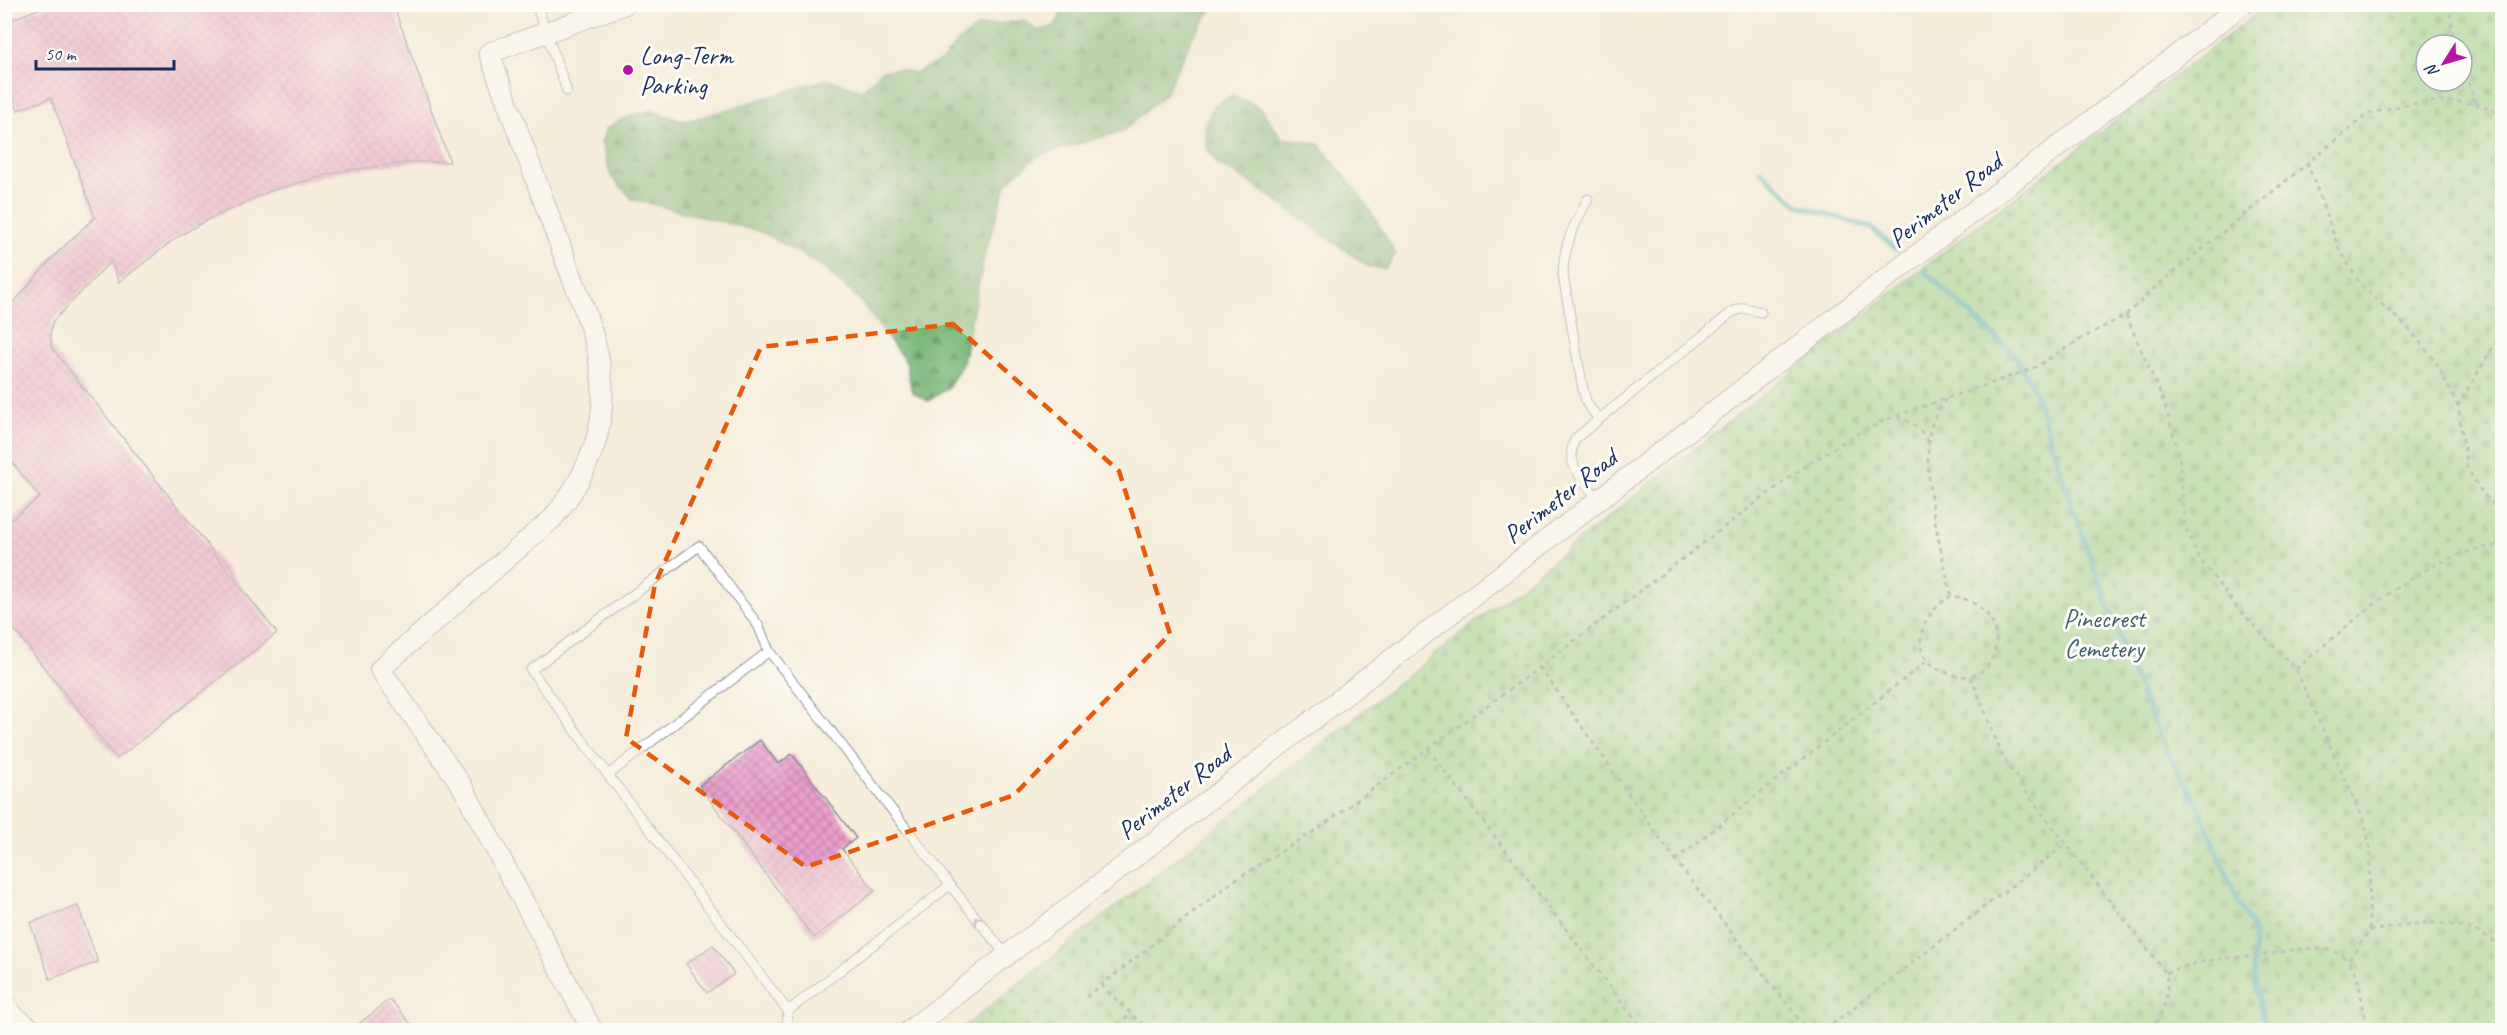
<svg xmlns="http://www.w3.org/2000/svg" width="2507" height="1035" viewBox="0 0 2507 1035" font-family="Caveat,sans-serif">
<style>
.forest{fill:url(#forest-firs);stroke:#48726a;stroke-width:1.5}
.cemetery{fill:url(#cemetery-stones);stroke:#568074;stroke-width:1.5;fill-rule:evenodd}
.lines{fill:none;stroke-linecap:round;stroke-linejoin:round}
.stream{stroke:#3cadb7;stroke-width:5}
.building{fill:url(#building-cross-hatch)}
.service-casing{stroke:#888e9c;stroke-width:11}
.minor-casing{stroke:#888e9c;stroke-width:22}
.path{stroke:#888e9c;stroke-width:3;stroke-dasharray:4.5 4.5;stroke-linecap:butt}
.service{stroke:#fff;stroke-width:9}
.minor{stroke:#fff;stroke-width:20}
.oneway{stroke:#8d97ae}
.marked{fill:none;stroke:#e8590c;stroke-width:4.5;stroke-dasharray:12 8;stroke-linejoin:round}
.poi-dot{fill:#b5179e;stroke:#fdfcf7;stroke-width:2}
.labels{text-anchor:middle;stroke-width:6;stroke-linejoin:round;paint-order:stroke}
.poi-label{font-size:26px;fill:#1b2f5e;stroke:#fdfcf7;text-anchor:start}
.street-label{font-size:26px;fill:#1b2f5e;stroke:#fdfcf7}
.park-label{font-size:26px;fill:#3e606b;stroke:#fdfcf7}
</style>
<defs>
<pattern id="forest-firs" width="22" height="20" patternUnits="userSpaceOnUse" patternTransform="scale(1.5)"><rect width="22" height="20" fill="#74b475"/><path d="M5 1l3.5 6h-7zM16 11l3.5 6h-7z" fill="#5e9363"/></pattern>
<pattern id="cemetery-stones" width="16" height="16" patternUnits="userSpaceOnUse" patternTransform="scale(1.5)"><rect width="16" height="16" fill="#90d289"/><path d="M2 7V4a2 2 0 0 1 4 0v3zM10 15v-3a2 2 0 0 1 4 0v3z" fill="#75ab73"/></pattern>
<pattern id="building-cross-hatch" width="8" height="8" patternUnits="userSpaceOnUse" patternTransform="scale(1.5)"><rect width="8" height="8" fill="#eba0cc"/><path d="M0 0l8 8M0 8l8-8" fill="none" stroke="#be83a9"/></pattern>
</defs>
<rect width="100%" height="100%" fill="#fdfcf7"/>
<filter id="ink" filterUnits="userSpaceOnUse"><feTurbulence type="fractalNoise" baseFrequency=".0167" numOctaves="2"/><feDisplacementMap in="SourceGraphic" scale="12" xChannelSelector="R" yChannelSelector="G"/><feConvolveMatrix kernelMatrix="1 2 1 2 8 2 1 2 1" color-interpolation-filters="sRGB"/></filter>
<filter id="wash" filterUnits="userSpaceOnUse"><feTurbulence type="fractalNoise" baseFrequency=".008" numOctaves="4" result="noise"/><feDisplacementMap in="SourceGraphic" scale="24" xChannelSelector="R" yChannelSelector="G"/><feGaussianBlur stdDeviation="1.35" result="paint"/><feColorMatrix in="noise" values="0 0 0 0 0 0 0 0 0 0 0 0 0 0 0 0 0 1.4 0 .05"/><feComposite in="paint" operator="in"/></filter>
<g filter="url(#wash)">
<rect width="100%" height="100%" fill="#f6edda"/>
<!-- forest -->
<path class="forest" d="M1065 5H1215L1193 36 1165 94 1123 131 1039 155 1007 183 985 252 963 362 948 388 928 401 912 392 906 362 858 298 818 264 762 232 632 199 611 176 601 142 606 129 622 119 651 110 682 121 699 118 827 79 862 90 882 70 899 69 914 73 941 61 957 42 978 27 1023 20 1038 31 1055 26Z
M1233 95 1260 108 1282 138 1318 143 1365 202 1396 254 1385 269 1369 267 1251 183 1217 164 1207 149 1205 124 1213 106Z"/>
<!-- cemetery -->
<path class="cemetery" d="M2268 5H2502V1030H960L1951 246ZM2426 45H2462V81H2426Z"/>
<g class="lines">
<!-- stream -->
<path class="stream" d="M1760 170 1798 205 1871 228 1897 250
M1924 271 2014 354 2034 390 2076 518 2135 680 2165 748 2198 805 2238 902 2254 931V976L2265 1030"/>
</g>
<g id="blocks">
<!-- building -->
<path class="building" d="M52 4H393L450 162H414L342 171 273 190 207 220 176 238 119 282 111 261 53 321 50 334 52 348 277 633 117 759 4 617V525L40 497 4 452V310L15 301 54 256 95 217 51 98 18 110 4 72V22Z
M760 740 778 764 792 754 856 838 842 849 875 891 814 938 699 786Z
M78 906 98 962 50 979 30 923Z
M713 945 734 974 707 993 686 964Z
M390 999 416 1030H351Z"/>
</g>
</g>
<g filter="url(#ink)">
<use href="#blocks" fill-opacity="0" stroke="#888e9c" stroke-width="1.5"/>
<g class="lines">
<!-- service casing -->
<g class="service-casing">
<path id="service" d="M536 4 567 91
M1588 199C1574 225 1563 246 1563 275L1583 390 1587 404 1599 419
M1599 500C1584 481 1562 463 1576 438L1732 312 1744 308 1761 312
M608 775 531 670 699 546 758 625 769 651 950 885 788 1011 608 775 769 651
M950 885 1006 955
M787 1030 788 1011"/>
</g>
<!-- minor casing -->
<g class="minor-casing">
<path id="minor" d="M4 1004 14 1016 33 1030
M592 1030 462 786 380 669 553 518C579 486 599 449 602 407 607 352 578 296 560 245 536 181 513 117 489 53L625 4
M910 1030 2243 4"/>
</g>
<!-- path -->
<path class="path" d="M2452 4 2450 14 2454 45
M2462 65 2477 104
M2307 162 2339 249 2361 285 2411 331 2436 362 2458 406 2467 468 2483 494 2502 513
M2126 315 2165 405 2179 454 2185 527 2199 558 2235 605 2296 670 2364 821 2370 847 2369 931 2348 961
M1946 399C1940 409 1932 420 1930 432 1922 482 1941 546 1951 596 2020 605 2003 695 1947 673 1941 670 1932 667 1928 661 1909 637 1931 607 1951 596
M2458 406 2502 332
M1897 417C1913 421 1922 430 1929 444
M1540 667 1675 860 1807 1030
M2296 669C2356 621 2422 552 2502 545
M1971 677 2003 757 2026 792 2166 973C2170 996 2164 1011 2151 1030
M1428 749 1643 1030
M1675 860 1927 661
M2369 931C2422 922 2455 914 2502 946
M2166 973C2201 958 2233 958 2269 954 2293 951 2329 940 2348 961 2364 978 2359 1010 2370 1030
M1101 985 1148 1030
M1086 997 1232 882 1319 828 1540 667 1802 468 1856 434 1895 416 2032 369 2086 336 2126 315 2153 289 2368 114C2410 102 2462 92 2502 115
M997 1027 1000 1030
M1110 1030 1131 1014
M1825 1030 2066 844"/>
<!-- service -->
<use href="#service" class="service"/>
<!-- minor -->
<use href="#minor" class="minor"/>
</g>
<!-- one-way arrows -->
<defs><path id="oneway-chevron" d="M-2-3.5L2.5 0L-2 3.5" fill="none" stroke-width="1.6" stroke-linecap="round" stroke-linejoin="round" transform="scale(1.5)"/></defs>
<use class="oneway" href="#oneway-chevron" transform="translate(978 920) rotate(-128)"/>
</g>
<!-- marked area -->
<path d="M0 0H2507V1035H0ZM953 324 1119 471 1170 634 1014 795 806 867 626 738 655 584 761 347Z" fill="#f6edda" fill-opacity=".55" fill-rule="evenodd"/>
<path class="marked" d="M953 324 1119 471 1170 634 1014 795 806 867 626 738 655 584 761 347Z"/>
<!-- markers -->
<circle class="poi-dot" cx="628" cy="70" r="6"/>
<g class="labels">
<!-- poi labels -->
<g class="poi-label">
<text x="640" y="64">Long-Term<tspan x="640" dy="30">Parking</tspan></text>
</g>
<!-- street labels -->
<g class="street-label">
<text transform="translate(1945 200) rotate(-38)" y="9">Perimeter Road</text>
<text transform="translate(1560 496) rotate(-38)" y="9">Perimeter Road</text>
<text transform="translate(1174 792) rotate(-38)" y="9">Perimeter Road</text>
</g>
<!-- park labels -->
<g class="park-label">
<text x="2104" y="627">Pinecrest<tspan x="2104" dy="30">Cemetery</tspan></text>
</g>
</g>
<!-- margin -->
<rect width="2507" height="1035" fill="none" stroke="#fdfcf7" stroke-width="24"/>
<!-- north arrow -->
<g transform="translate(2444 63) rotate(233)"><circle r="28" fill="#fdfcf7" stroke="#a3aaba" stroke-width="1.5"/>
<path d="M0-4.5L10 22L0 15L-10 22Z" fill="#b5179e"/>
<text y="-9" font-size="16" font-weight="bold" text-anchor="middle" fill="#1b2f5e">N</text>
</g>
<!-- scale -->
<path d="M36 60v9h138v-9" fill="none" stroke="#1b2f5e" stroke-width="3"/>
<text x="45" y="60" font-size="18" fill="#1b2f5e" stroke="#fdfcf7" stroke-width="4.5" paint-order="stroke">50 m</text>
</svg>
